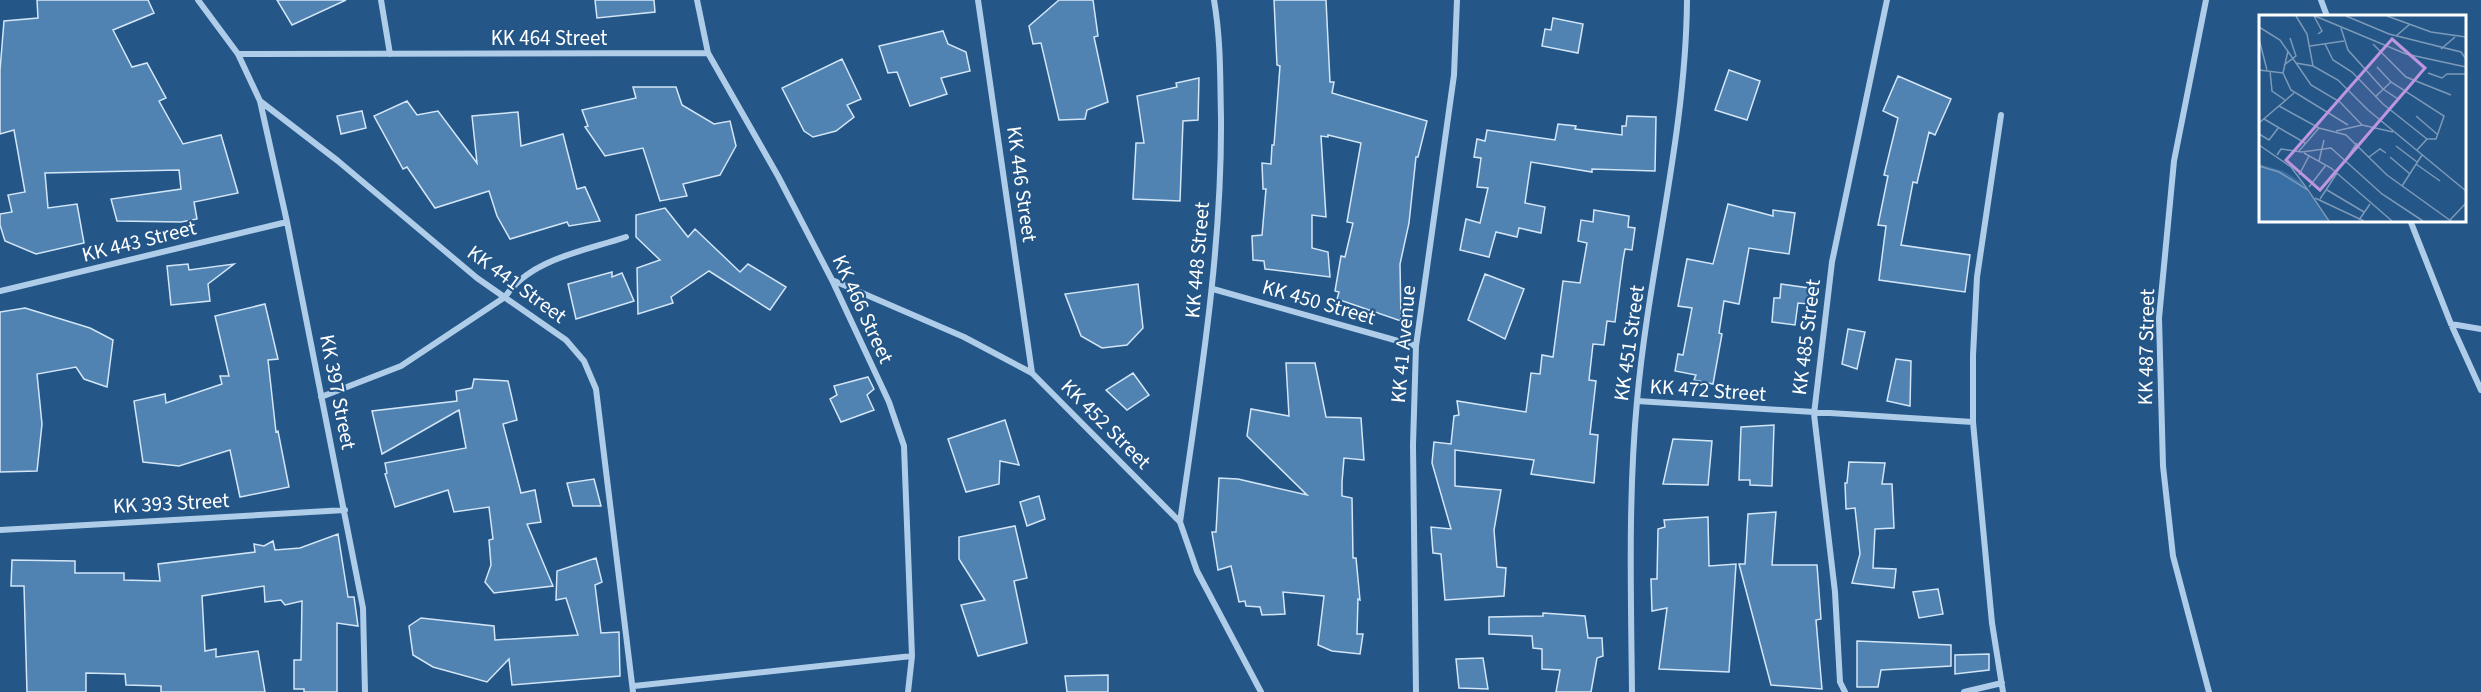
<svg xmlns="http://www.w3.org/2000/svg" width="2481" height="692" viewBox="0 0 2481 692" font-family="'Source Sans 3',sans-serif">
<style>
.building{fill:#5082b2;stroke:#d3e6f7;stroke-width:1.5}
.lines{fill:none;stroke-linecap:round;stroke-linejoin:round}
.minor{stroke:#afcde9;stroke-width:6}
.labels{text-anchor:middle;stroke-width:4.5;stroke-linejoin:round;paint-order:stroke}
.street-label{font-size:21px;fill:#fff;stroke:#245688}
.inset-road{fill:none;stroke:#7c9ab8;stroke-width:1.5}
.view{fill:#bd96df;fill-opacity:0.15;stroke:#bd96df;stroke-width:3}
.inset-edge{fill:none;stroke:#fff;stroke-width:3}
</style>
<rect width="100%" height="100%" fill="#245688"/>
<!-- building -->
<path class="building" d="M37 0H148L154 13 113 30 132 67 147 63 166 98 159 101 183 144 221 135 238 193 194 202 197 219 181 222 117 221 111 199 181 189 179 170 45 173 48 208 77 204 84 243 36 254 5 241 0 225V214L12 212 8 195 25 192 14 130 0 134V70L4 21 38 18Z
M277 0H346L292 25Z
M595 0H654L655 12 597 18Z
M1059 0H1093L1098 36 1094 37 1108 102 1087 110 1085 119 1059 120 1041 43 1033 44 1029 26Z
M1274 0H1326L1330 82H1334L1332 93 1427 121 1418 157H1416L1409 223 1400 264 1401 321 1337 299 1339 292 1335 291 1341 256 1345 257 1353 223 1347 222 1361 143 1328 135V137L1321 136 1326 217 1312 215V248L1328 252 1330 277 1265 269 1264 261 1253 260 1252 236 1262 235 1266 189H1263L1262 163 1271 164 1272 145H1274L1280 66 1277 65Z
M1553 18 1583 24 1578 53 1542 46 1545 29 1551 30Z
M943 31 948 44 966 52 970 71 941 78 947 94 910 106 897 72 888 73 879 46Z
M842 59 861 99 847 105 854 117 836 131 813 137 804 131 782 88Z
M1729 70 1760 81 1747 120 1715 110Z
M1898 76 1951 99 1935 135 1929 132 1917 183 1913 182 1901 245 1970 255 1965 292 1879 280 1886 226 1878 225 1888 176 1884 175 1898 118 1883 111Z
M1199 78 1198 120 1183 121 1180 201 1133 199 1136 143H1144L1137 96 1177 87 1176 83Z
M633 87H676L682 105 714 124 730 121 736 146 720 175 683 184 687 196 660 201 643 148 605 156 585 127 588 126 582 110 636 98Z
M407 101 417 115 438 111 477 163 472 116 518 112 521 146 563 134 577 189 585 187 600 221 569 226 567 222 510 239 497 216 489 191 435 208 407 167 403 169 374 116Z
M362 111 366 128 341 134 337 116Z
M1627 116 1656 117 1655 171 1592 169V172L1531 162 1525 203 1545 207 1541 233 1519 228 1517 237 1496 232 1489 257 1460 250 1466 219 1480 223 1488 188 1477 187 1481 158 1474 157 1477 139 1485 141 1487 130 1555 140 1558 124 1576 126 1575 129 1622 135V126H1626Z
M1728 204 1773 216V210L1795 213 1789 254 1749 248 1739 304 1724 301 1719 333 1722 334 1713 384 1694 380 1696 375 1675 371 1678 354 1683 355 1692 308 1678 306 1687 259 1713 264Z
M665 208 688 237 695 229 740 272 748 264 786 287 770 310 709 271 671 297 673 303 638 314 637 268 660 260 636 237V215Z
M1594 210 1629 216 1628 227 1635 228 1632 250 1625 249 1623 260 1615 322 1607 321 1604 345 1593 344 1589 380 1596 381 1590 434 1598 435 1594 483 1531 474 1534 460 1455 450V486L1501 490 1494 530 1497 567 1506 568 1504 596 1445 600 1441 554 1433 553 1431 527 1451 529 1432 463 1434 442 1451 444 1454 416 1459 415 1457 401 1526 412 1531 373 1540 374 1542 355 1553 357 1563 281 1580 283 1587 243 1578 241 1581 220 1593 222Z
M188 264 189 270 234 264 208 284 210 301 171 305 167 266Z
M612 272V277L622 273 634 301 576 319 568 284Z
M1485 274 1524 289 1505 339 1468 320Z
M1138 284 1143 328 1127 345 1102 348 1081 336 1065 294Z
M1781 284 1809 288 1808 304 1798 303 1795 325 1772 322 1774 298H1780Z
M265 304 278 359 268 360 276 432 278 431 289 487 240 497 230 450 179 466 143 462 134 401 165 394 166 403 222 384 220 376H229L215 316Z
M25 308 90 328 113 340 107 387 84 379 76 367 37 374 42 424 37 471 0 472V312Z
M1848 329 1865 332 1857 369 1842 364Z
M1896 359 1911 361 1910 406 1887 401Z
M1286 363H1315L1326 417 1361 418 1364 460 1344 458 1342 482V496L1352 498 1353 558H1356L1360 600 1358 599 1357 634H1363L1360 654 1332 651 1318 645 1324 596 1283 592 1285 614 1262 615 1260 607 1246 606 1245 601 1239 602 1231 566 1218 570 1212 532H1216L1219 478 1238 479 1307 495 1247 436 1251 409 1289 416Z
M1133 373 1149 395 1127 410 1106 390Z
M868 377 874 389 867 395 874 410 841 422 830 399 837 395 834 386Z
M474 379 508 381 517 420 503 424 521 493 535 490 541 522 527 524 553 586 494 593 485 582 491 565 489 540 493 539 489 507 454 512 448 490 395 507 385 474 387 473 385 463 466 448 459 410 382 454 372 411 457 401 456 391 472 388Z
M1005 420 1019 465 1000 461 999 484 966 492 948 439Z
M1774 425 1772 486 1750 485V480H1739L1741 427Z
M1673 439 1712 441 1708 485 1663 484Z
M1849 462 1885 463 1882 484H1892L1894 528 1875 529 1873 568 1896 569 1894 588 1852 583 1860 554 1855 508 1846 509 1845 483H1847Z
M594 479 601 506H573L567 483Z
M1039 496 1045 519 1027 526 1020 502Z
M1776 512 1772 565H1817L1821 619 1816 620 1822 689 1771 685 1739 564H1745L1748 514Z
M1708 517 1709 566 1736 564 1729 672 1659 669 1667 608 1652 611 1651 579H1657L1658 529 1665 527 1664 520Z
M1015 526 1027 578 1014 581 1027 643 978 656 961 605 985 600 959 559V537Z
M338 534 348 597H354L358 626 337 623V692H304V689H294V660H301L302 601 285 605 281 600 265 602 264 586 202 596 205 651 216 649V657L258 651 265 692H161V686L126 685 125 674 86 673V692H27L24 586H11L12 560 75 561V573H124V580L160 581 158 564 255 552 254 544 264 546 273 541 275 550 300 548Z
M596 558 602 582 595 585 601 633 619 632 620 676 512 685 509 659 487 682 433 667 413 655 409 626 421 618 494 626 495 640 578 635 566 598 556 600 557 571Z
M1938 589 1943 614 1919 618 1913 592Z
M1543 613 1585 616 1588 638H1602L1603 656 1597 658 1591 692H1556L1560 670 1542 669V649L1533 648 1532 636 1489 634V617L1543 616Z
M1857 641 1951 645V666L1881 670 1878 687H1857Z
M1989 654V670L1955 674V655Z
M1483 658 1488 689 1459 688 1456 659Z
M1108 675V692H1067L1065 676Z"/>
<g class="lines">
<!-- minor -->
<path class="minor" d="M198 0 238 54 260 101 338 161 477 278 566 340 584 361 596 389 633 692
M381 0 390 54
M697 0 708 53 778 176 832 280 889 402 904 446 912 656 908 692
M978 0 1032 373
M2206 0 2174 161 2159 318 2163 466 2173 556 2209 692
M2321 0 2327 16
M238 54 708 53
M260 101 287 222 363 608 365 692
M2001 115 1977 277 1973 355V422L1992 623 2003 692
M2410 220 2451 324 2481 390
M832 280 964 337 1032 373 1180 522 1197 571 1261 692
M1213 289 1416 346
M0 291 287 222
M2451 324 2481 329
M321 397 401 366 505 297C530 259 584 251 626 237
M1637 401 1973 422
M1180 522C1199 388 1222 254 1221 118 1220 77 1221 41 1214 0
M0 530 345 510
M634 686 912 656
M1416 692 1413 445 1416 346 1454 75 1457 0
M1632 692C1631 595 1628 498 1637 401 1649 267 1686 135 1687 0
M1845 692 1840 682 1835 592 1814 414 1832 262 1887 0
M1964 692 2002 683"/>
</g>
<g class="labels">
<!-- street labels -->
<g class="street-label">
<text x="549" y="45">KK 464 Street</text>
<text transform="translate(1022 184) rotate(82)" y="7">KK 446 Street</text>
<text transform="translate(139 241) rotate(-14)" y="7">KK 443 Street</text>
<text transform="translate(1197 260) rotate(-85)" y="7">KK 448 Street</text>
<text transform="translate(517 284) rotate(36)" y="7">KK 441 Street</text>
<text transform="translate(1319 302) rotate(16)" y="7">KK 450 Street</text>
<text transform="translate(863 309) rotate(65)" y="7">KK 466 Street</text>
<text transform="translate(1806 337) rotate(-83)" y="7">KK 485 Street</text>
<text transform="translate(1629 343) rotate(-82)" y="7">KK 451 Street</text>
<text transform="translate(1403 344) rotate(-85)" y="7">KK 41 Avenue</text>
<text transform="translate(2146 347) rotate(-89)" y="7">KK 487 Street</text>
<text transform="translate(1708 390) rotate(4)" y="7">KK 472 Street</text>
<text transform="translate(338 392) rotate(79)" y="7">KK 397 Street</text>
<text transform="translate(1106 424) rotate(45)" y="7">KK 452 Street</text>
<text transform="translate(171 503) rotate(-3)" y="7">KK 393 Street</text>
</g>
</g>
<!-- overview -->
<g transform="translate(2259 15)">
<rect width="207" height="207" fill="#245688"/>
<path d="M0 149 24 156 42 167 69 206H0Z" fill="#3870a5"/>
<path class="inset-road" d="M37 1 48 19 54 51M55 1 63 16 59 19M56 1 147 39 207 52M87 1 130 19 202 37 207 44M128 1 172 17 207 22M0 12 21 25 37 48 54 51 79 65 109 95 207 176M82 13 89 35 124 74 139 84 146 76M137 21 151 9M0 24 8 55M66 29 74 45 93 57 124 89 168 124 158 135M114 29 147 62 192 80M51 31 85 26M182 34 196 22M29 36 24 58 32 75 89 110M37 48 52 70 81 87 103 110M25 50 37 41 31 23M118 52 132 67 185 101 177 124H168M0 55 24 58M11 56 13 76 26 85M169 58 183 63 188 59H207M116 82 132 67M20 91 60 113 87 120 128 160 192 206M157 101 178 119M5 104 46 128M0 108 35 78M77 116 103 110 134 117M0 119 10 125 20 112M0 130 32 152 49 175M137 131 158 147M40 136 60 113M45 138 72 153 133 206M18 140 22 134 43 137 72 133 123 179 164 206M110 142 121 134 127 138M131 142 151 159M88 143 98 128M60 146 65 125M157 149 181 166M0 151 20 157 49 175 70 206M40 160 50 141M143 171 163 140M50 172 67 150M68 175 105 197M56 183 105 206M61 184 78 158M100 205 111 189M191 205 207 188"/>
<path class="view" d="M133 24 166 53 61 175 27 145Z"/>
<rect width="207" height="207" class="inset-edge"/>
</g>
</svg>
